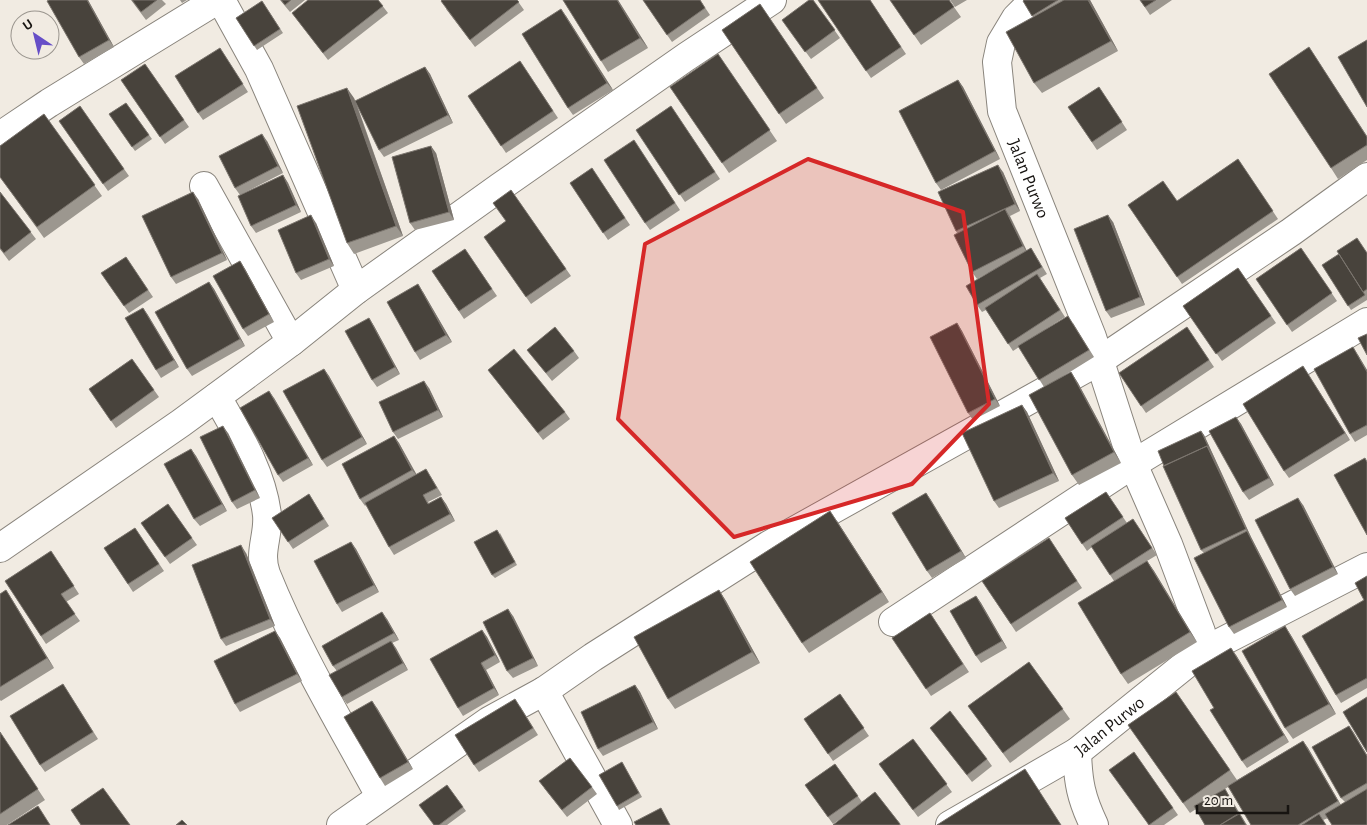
<svg xmlns="http://www.w3.org/2000/svg" width="1367" height="825" viewBox="0 0 1367 825" font-family="'Alegreya Sans',sans-serif">
<style>
.lines{fill:none;stroke-linecap:round;stroke-linejoin:round}
.minor-casing{stroke:#89847c;stroke-width:30}
.minor{stroke:#fff;stroke-width:28}
.wall{fill:#9c978f}
.shaded-wall{fill:#7b756e}
.building{fill:#48433c;stroke:#7b756e}
.marked{fill:#d62828;fill-opacity:0.2;stroke:#d62828;stroke-width:4;stroke-linejoin:round}
.labels{text-anchor:middle;stroke-width:5;stroke-linejoin:round;paint-order:stroke}
.street-label{font-size:18px;fill:#171411;stroke:#f1ebe2}
</style>
<rect width="100%" height="100%" fill="#f1ebe2"/>
<g class="lines">
<!-- minor casing -->
<g class="minor-casing">
<g id="minor">
<path d="M221 0 259 69 356 290"/>
<path id="s1" d="M1034 0 1016 18 1001 43 997 62 1002 111 1092 337 1133 464 1168 544 1201 632 1202 639 1200 653"/>
<path d="M0 136 49 103 217 0"/>
<path d="M204 186 291 342"/>
<path d="M217 397C238 434 262 472 267 515 269 536 258 552 266 574 297 651 341 724 380 796"/>
<path d="M0 548 181 423 291 342 356 290 500 187 686 57 772 0"/>
<path d="M893 622 1133 464 1367 322"/>
<path d="M544 691 618 825"/>
<path d="M1077 752C1078 782 1081 798 1094 825"/>
<path d="M341 825 489 721 544 691 593 657 769 545 1099 361 1291 232 1367 177"/>
<path id="s2" d="M950 825 1077 752 1200 653 1367 567"/>
</g>
</g>
<!-- minor -->
<use href="#minor" class="minor"/>
</g>
<!-- wall -->
<path class="wall" d="M49 0H88L114 47 84 64 79 57Z
M131 0H162L166 4 146 20Z
M180 0H187L182 3Z
M280 0H305L290 12Z
M378 0 388 13 328 60 292 13Z
M517 0 524 10 475 47 446 9Z
M563 0H618L648 48 608 72Z
M643 0H700L710 15 672 42Z
M813 0 840 38 811 59 782 20Z
M818 0H870L906 54 871 78Z
M890 0H949L961 17 921 45Z
M950 0H967L955 7Z
M1024 0H1090L1118 51 1042 93 1034 83 1033 17 1023 1Z
M1140 0H1172L1150 15Z
M262 1 283 33 257 50 236 18Z
M760 4 824 98 786 124 722 30Z
M566 16 613 90 573 115 568 108Z
M1309 47 1367 136V160L1338 179 1331 168Z
M220 48 248 92 203 120 198 113Z
M718 54 777 141 729 173 670 87Z
M520 61 558 118 506 153 468 96Z
M145 64 189 127 165 144 121 80Z
M425 67 430 74 453 123 384 157 379 150 356 102 403 236 354 254 347 243 354 98 355 101Z
M958 80 963 87 1000 159 941 190 936 183Z
M1099 87 1127 130 1097 150 1068 107Z
M126 103 152 139 135 151 109 114Z
M80 106 129 176 108 191 59 121Z
M671 106 720 179 685 202 636 130Z
M44 114 102 196 44 238 0 177Z
M267 141 283 173 240 195 235 188Z
M639 148 680 210 650 230 645 223Z
M436 153 454 220 415 230 410 223Z
M1238 159 1278 219 1182 284 1128 205 1177 201Z
M592 168 630 225 608 240 570 183Z
M1003 172 1020 211 1010 216 1027 251 1031 248 1047 274 1040 278 1065 317 1046 329 1073 323 1094 357 1057 380 1071 372 1078 383 1121 463 1079 485 1072 475 1044 387 1019 347 1013 351 986 310 982 312 977 305 988 273 977 279 972 272 957 233 956 231Z
M283 175 288 183 301 212 256 233 251 226Z
M511 190 571 276 531 304 484 237 506 221Z
M0 192 36 239 9 261 0 249Z
M198 199 227 260 176 284 171 277Z
M1113 222 1145 305 1111 318 1106 311Z
M316 223 334 266 301 280 296 273Z
M1301 248 1337 301 1292 332 1256 279Z
M465 249 497 296 464 319 432 271Z
M1367 252V300L1351 310 1322 265Z
M126 257 153 297 129 313 101 273Z
M240 261 245 269 274 322 248 336 243 329Z
M1238 268 1276 323 1222 361 1183 306Z
M209 282 214 289 245 346 192 376 187 369Z
M423 292 452 342 420 360 415 352Z
M143 308 179 367 161 378 156 370Z
M369 318 374 326 400 374 377 387 372 380Z
M957 323 962 331 1000 406 973 420 968 413Z
M1187 327 1214 367 1146 413 1119 373Z
M527 350 574 351 579 358 552 381Z
M1358 355 1367 370V435L1355 442 1350 434Z
M132 359 159 397 116 428 89 389Z
M324 369 329 376 367 444 327 467 322 460Z
M488 370 565 412 570 419 543 440Z
M1308 374 1350 440 1289 478 1284 471Z
M429 388 443 417 398 439 393 432Z
M274 398 313 465 283 482 278 475Z
M1022 405 1027 412 1059 481 999 508 994 501Z
M1236 417 1241 424 1274 485 1249 500 1243 492Z
M1201 431 1204 435 1251 537 1287 607 1234 634 1229 627 1204 553 1201 550Z
M228 433 260 498 237 509 232 502Z
M394 436 399 443 416 475 431 477 442 495 428 502 429 503 441 497 446 504 455 521 394 555 389 547 366 505 365 506 360 499Z
M191 449 196 456 227 511 200 526 194 519Z
M1106 492 1127 523 1133 519 1157 555 1147 561 1154 571 1197 642 1128 684 1121 674 1114 581 1092 547 1087 551 1065 518Z
M926 493 966 558 932 578 927 571Z
M309 494 329 526 293 549 272 518Z
M168 504 197 545 170 564 141 523Z
M1303 505 1338 574 1295 596 1290 589Z
M837 521 889 602 809 653 802 643Z
M135 528 164 571 133 592 104 548Z
M500 533 517 565 495 578 492 575Z
M1049 538 1082 588 1016 632 982 581Z
M351 542 356 549 379 592 342 612 337 604Z
M51 551 79 594 66 602 80 621 46 644 5 581Z
M246 553 275 626 226 646 221 639Z
M1367 576V688L1341 703 1336 695 1364 600Z
M6 590 13 601 54 668 1 701 0 700V594Z
M719 590 726 601 760 663 675 709 668 699Z
M976 596 981 603 1007 648 981 663 976 656Z
M930 613 969 672 931 696 892 638Z
M513 616 538 666 513 678 507 671Z
M387 619 399 640 392 643 408 670 347 704 342 697 337 671 333 666Z
M1285 626 1292 637 1336 714 1293 739 1285 728Z
M482 630 487 637 500 662 486 670 499 695 463 716 458 708Z
M275 631 280 638 302 681 240 712 235 704Z
M1236 655 1289 742 1247 768 1242 761 1214 708Z
M1029 662 1070 719 1010 763 968 706Z
M63 684 98 739 45 772 40 765Z
M635 685 640 692 658 729 603 756 598 749Z
M1176 692 1237 780 1303 741 1308 748 1341 805 1345 802 1341 798 1349 726 1367 755V825L1328 818 1323 820 1326 825H1251L1228 787 1225 789 1247 825H1205L1196 809 1190 813 1128 725Z
M840 694 869 736 833 761 804 719Z
M520 706 538 735 479 772 474 765Z
M377 708 413 769 385 786 380 778Z
M930 728 987 759 992 766 972 782Z
M0 732 45 800 7 825H0Z
M913 739 952 792 918 817 879 764Z
M1134 752 1178 815 1164 825H1148Z
M622 762 642 797 619 810 617 806Z
M835 764 862 802 875 792 901 825H833L846 815 833 824 805 785Z
M447 785 466 811 447 825H434Z
M592 787 597 794 567 817 544 788Z"/>
<!-- shaded-wall -->
<path class="shaded-wall" d="M87 0H88L114 47 109 40Z
M617 0H618L648 48 640 38Z
M1088 0H1090L1118 51 1111 41Z
M561 9 566 16 613 90 607 83Z
M425 67 430 74 453 123 448 115Z
M958 80 963 87 1000 159 995 151Z
M347 88 354 98 403 236 396 226Z
M262 134 267 141 283 173 278 166Z
M431 146 436 153 454 220 449 212Z
M998 165 1003 172 1020 211 1015 204Z
M283 175 288 183 301 212 296 205Z
M193 192 198 199 227 260 222 253Z
M1005 209 1010 217 1028 254 1023 246Z
M311 215 316 223 334 266 329 259Z
M1108 215 1113 222 1145 305 1140 297Z
M240 261 245 269 274 322 269 314Z
M209 282 214 289 245 346 240 339Z
M418 284 423 292 452 342 446 335Z
M143 308 148 315 179 367 174 360Z
M369 318 374 326 400 374 395 367Z
M957 323 962 331 1000 406 995 399Z
M1353 347 1358 355 1367 370V372Z
M1303 366 1308 374 1350 440 1345 433Z
M324 369 329 376 367 444 362 437Z
M1071 372 1078 383 1121 463 1114 452Z
M424 381 429 388 443 417 438 410Z
M269 391 274 398 313 465 308 458Z
M1022 405 1027 412 1059 481 1053 473Z
M1236 417 1241 424 1274 485 1269 478Z
M223 426 228 433 260 498 255 490Z
M1201 431 1204 435 1251 537 1287 607 1282 600 1246 529 1207 446Z
M394 436 399 443 418 477 412 470Z
M191 449 196 456 227 511 222 504Z
M926 493 931 500 966 558 961 551Z
M441 497 446 504 455 521 450 514Z
M1298 498 1303 505 1338 574 1333 567Z
M830 511 837 521 889 602 882 592Z
M351 542 356 549 379 592 374 585Z
M241 545 246 553 275 626 270 619Z
M1147 561 1154 571 1197 642 1190 632Z
M6 590 13 601 54 668 47 658Z
M719 590 726 601 760 663 752 652Z
M976 596 981 603 1007 648 1002 641Z
M508 609 513 616 538 666 533 658Z
M382 612 387 619 399 640 394 633Z
M1285 626 1292 637 1336 714 1329 704Z
M482 630 487 637 500 662 495 655Z
M275 631 280 638 302 681 297 674Z
M391 641 396 648 408 670 403 663Z
M1231 648 1236 655 1289 742 1284 735Z
M481 663 486 670 499 695 494 688Z
M635 685 640 692 658 729 653 722Z
M372 701 377 708 413 769 408 762Z
M1349 726 1354 733 1367 755V756Z
M1303 741 1308 748 1343 809 1338 801Z"/>
<!-- building -->
<path class="building" d="M49 0H87L109 40 79 57 47 1Z
M132 0H157L141 12Z
M281 0H291L285 5Z
M308 0H378L383 6 323 53 292 13Z
M442 0H517L519 2 470 40 441 1Z
M563 0H617L640 38 601 61Z
M643 0H700L705 8 667 35Z
M809 0H813L835 30 805 52 782 20Z
M818 0H870L901 47 866 71Z
M890 0H949L954 7 914 35Z
M1024 0H1058L1032 16 1023 1Z
M1064 0H1088L1111 41 1034 83 1006 32Z
M1140 0H1156L1145 7Z
M262 1 280 29 254 46 236 18Z
M760 4 817 88 779 114 722 30Z
M561 9 607 83 568 108 522 34Z
M1367 40V107L1338 57Z
M1309 47 1367 137V145L1331 168 1269 74Z
M220 48 243 84 198 113 175 76Z
M718 54 770 130 722 163 670 87Z
M520 61 553 111 501 146 468 96Z
M145 64 184 120 160 137 121 80Z
M425 67 448 115 379 150 355 101Z
M958 80 995 151 936 183 899 111Z
M1099 87 1122 122 1092 142 1068 107Z
M347 88 396 226 347 243 297 106Z
M126 103 149 135 132 147 109 114Z
M80 106 124 169 103 184 59 121Z
M671 106 715 172 679 195 636 130Z
M44 114 95 185 37 227 0 177V146Z
M262 134 278 166 235 188 219 156Z
M634 140 675 203 645 223 604 160Z
M431 146 449 212 410 223 392 157Z
M1238 159 1273 211 1177 277 1128 205 1163 181 1177 201Z
M998 165 1015 204 956 231 938 192Z
M592 168 625 218 603 233 570 183Z
M283 175 296 205 251 226 238 196Z
M511 190 566 269 526 297 484 237 506 221 493 203Z
M0 192 31 232 4 253 0 248Z
M193 192 222 253 171 277 142 216Z
M1005 209 1023 246 972 272 954 235Z
M311 215 329 259 296 273 278 230Z
M1108 215 1140 297 1106 311 1074 229Z
M1357 238 1367 253V289L1363 292 1337 251Z
M1031 248 1042 267 977 305 966 286Z
M1301 248 1332 293 1287 325 1256 279Z
M465 249 492 289 459 311 432 271Z
M1339 254 1365 295 1348 306 1322 265Z
M126 257 148 290 124 306 101 273Z
M240 261 269 314 243 329 213 276Z
M1238 268 1271 316 1216 354 1183 306Z
M1037 274 1060 310 1008 344 985 308Z
M209 282 240 339 187 369 155 312Z
M418 284 446 335 415 352 387 302Z
M143 308 174 360 156 370 125 318Z
M1068 316 1089 350 1039 380 1018 346Z
M369 318 395 367 372 380 345 331Z
M957 323 995 399 968 413 930 337Z
M555 327 574 351 546 373 527 350Z
M1187 327 1209 360 1141 406 1119 373Z
M1367 334V355L1358 338Z
M1353 347 1367 372V425L1350 434 1314 369Z
M514 349 565 412 538 433 488 370Z
M132 359 154 390 111 421 89 389Z
M1303 366 1345 433 1284 471 1243 404Z
M324 369 362 437 322 460 283 391Z
M1071 372 1114 452 1072 475 1029 395Z
M424 381 438 410 393 432 379 402Z
M269 391 308 458 278 475 240 408Z
M1022 405 1053 473 994 501 962 433Z
M1236 417 1269 478 1243 492 1209 431Z
M223 426 255 490 232 502 200 437Z
M1201 431 1210 450 1207 446 1164 466 1158 451Z
M394 436 412 470 360 499 342 464Z
M1207 446 1246 529 1201 550 1163 466Z
M191 449 222 504 194 519 164 464Z
M1365 458 1367 462V535L1334 475Z
M426 469 437 488 423 495 428 504 441 497 450 514 389 547 365 503Z
M1106 492 1123 517 1082 544 1065 518Z
M926 493 961 551 927 571 892 513Z
M309 494 324 519 288 542 272 518Z
M1298 498 1333 567 1290 589 1255 520Z
M168 504 192 538 165 557 141 523Z
M830 511 882 592 802 643 750 562Z
M1133 519 1152 548 1110 575 1091 546Z
M135 528 159 564 128 584 104 548Z
M497 530 515 562 492 575 474 542Z
M1247 531 1282 600 1229 627 1194 558Z
M1049 538 1077 581 1011 624 982 581Z
M351 542 374 585 337 604 314 561Z
M241 545 270 619 221 639 192 565Z
M51 551 74 586 61 594 75 614 41 636 5 581Z
M1147 561 1190 632 1121 674 1078 603Z
M1367 576V678L1336 695 1302 636 1364 600 1355 583Z
M6 590 47 658 0 687V594Z
M719 590 752 652 668 699 634 637Z
M976 596 1002 641 976 656 950 611Z
M508 609 533 658 507 671 483 622Z
M382 612 394 633 333 666 322 646Z
M930 613 963 664 926 689 892 638Z
M1285 626 1329 704 1285 728 1242 651Z
M482 630 495 655 481 663 494 688 458 708 430 659Z
M275 631 297 674 235 704 214 661Z
M391 641 403 663 342 697 329 675Z
M1231 648 1284 735 1242 761 1210 710 1214 708 1192 671Z
M1029 662 1063 709 1003 753 968 706Z
M63 684 93 732 40 765 10 716Z
M635 685 653 722 598 749 581 712Z
M1176 692 1230 770 1183 803 1128 725Z
M840 694 864 728 828 754 804 719Z
M1367 697V752L1343 712Z
M515 699 533 728 474 765 455 735Z
M372 701 408 762 380 778 344 717Z
M950 711 987 759 967 775 930 728Z
M1349 726 1367 756V783L1341 798 1312 747Z
M0 732 38 789 0 814Z
M913 739 947 784 913 810 879 764Z
M1303 741 1338 801 1298 825H1251L1228 786Z
M1134 752 1173 808 1149 825 1109 770Z
M570 758 592 787 562 810 539 781Z
M622 762 639 793 617 806 599 775Z
M835 764 858 796 828 817 805 785Z
M1025 769 1061 825H937Z
M447 785 463 807 439 825H434L419 805Z
M103 788 130 825H81L71 810Z
M1225 789 1239 814 1220 825H1205L1194 806Z
M1367 789V825H1332L1325 814Z
M875 792 900 824 899 825H833Z
M38 806 50 825H8Z
M661 808 670 825H636L634 822Z
M1239 813 1246 825H1220Z
M1319 814 1326 825H1302Z
M182 820 187 825H176Z"/>
<!-- marked area -->
<path class="marked" d="M808 159 963 212 989 404 912 484 734 537 618 419 645 244Z"/>
<g class="labels">
<!-- street labels -->
<g class="street-label">
<text dy="6" stroke="none"><textPath href="#s1" startOffset="196">Jalan Purwo</textPath></text>
<text dy="6" stroke="none"><textPath href="#s2" startOffset="188">Jalan Purwo</textPath></text>
</g>
</g>
<!-- north arrow -->
<g transform="translate(35 35) rotate(325)"><circle r="24" fill="#f1ebe2" stroke="#9a958e"/>
<path d="M0-4L9 19L0 12L-9 19Z" fill="#664ec7"/>
<text y="-8" font-size="14" font-weight="bold" text-anchor="middle" fill="#171411">U</text>
</g>
<!-- scale -->
<path d="M1197 805v8h91v-8" fill="none" stroke="#171411" stroke-width="2.5"/>
<text x="1204" y="805" font-size="15" fill="#171411" stroke="#f1ebe2" stroke-width="4" paint-order="stroke">20 m</text>
</svg>
